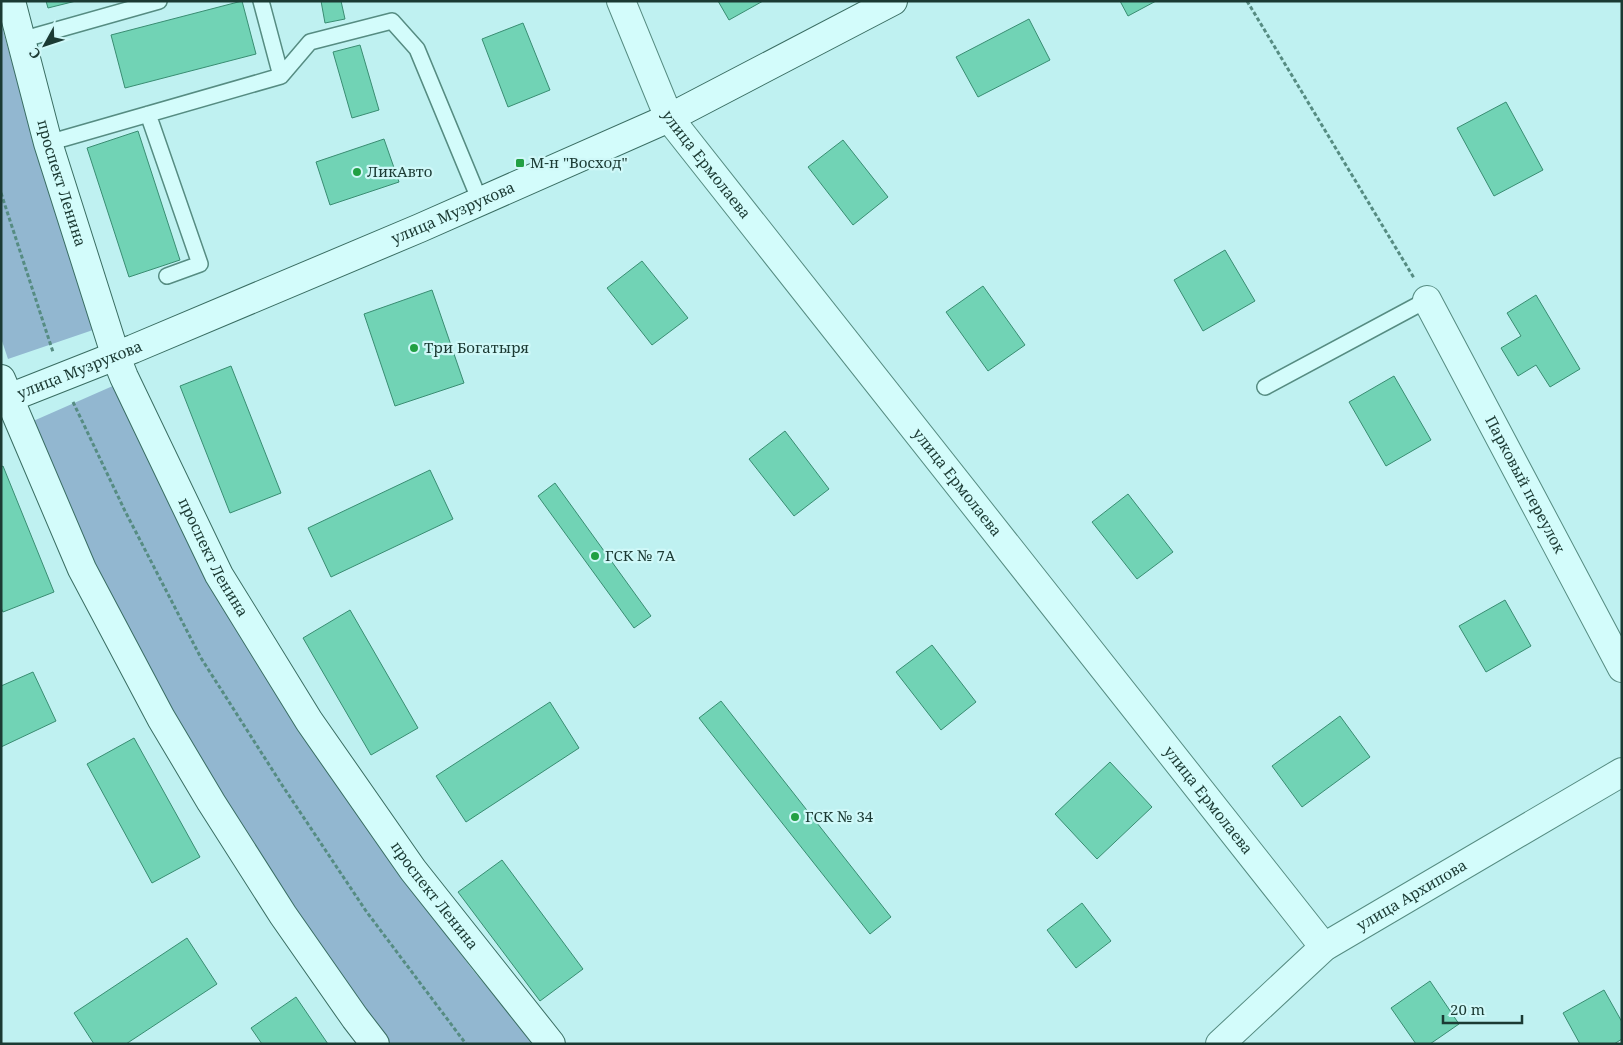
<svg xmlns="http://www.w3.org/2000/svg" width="1623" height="1045" viewBox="0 0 1623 1045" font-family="'Noto Serif',serif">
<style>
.green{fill:#92b7d0}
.building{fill:#71d3b5;stroke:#398d72}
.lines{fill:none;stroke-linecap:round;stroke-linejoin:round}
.lane-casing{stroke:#568c82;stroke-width:18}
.street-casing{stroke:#568c82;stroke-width:30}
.secondary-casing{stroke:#396d62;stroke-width:30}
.path{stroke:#568c82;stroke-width:3;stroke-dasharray:4 2.5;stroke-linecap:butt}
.lane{stroke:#d3fcfb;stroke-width:15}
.street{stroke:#d3fcfb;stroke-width:28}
.secondary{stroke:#d3fcfb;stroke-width:28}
.poi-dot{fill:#21a043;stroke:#cff8f8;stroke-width:2}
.labels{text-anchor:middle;stroke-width:4.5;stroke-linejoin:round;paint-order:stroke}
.poi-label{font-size:15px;fill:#1b3a33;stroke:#cff8f8;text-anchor:start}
.street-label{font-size:15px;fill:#1b3a33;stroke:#cff8f8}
</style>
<rect width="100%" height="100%" fill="#bff1f1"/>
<!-- green -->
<path class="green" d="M1 23 41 167 93 330 8 359 1 338Z
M115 385 406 881 472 969 534 1044H387L267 870 173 719 93 563 31 422Z"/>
<!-- building -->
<path class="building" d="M46 1H76L48 8Z
M242 1 256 54 125 88 111 35Z
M321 1H341L345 19 325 23Z
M718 1H763L729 20Z
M1120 1H1156L1128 16Z
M1029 19 1050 60 978 97 956 57Z
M523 23 550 90 508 107 482 39Z
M360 45 379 110 352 118 333 52Z
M1506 102 1543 170 1494 196 1457 128Z
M138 131 180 260 129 277 87 148Z
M384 139 399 182 330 205 316 162Z
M843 140 888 197 853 225 808 167Z
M1225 250 1255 301 1203 331 1174 280Z
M642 261 688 318 652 345 607 288Z
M983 286 1025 345 988 371 946 312Z
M432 290 464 383 395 406 364 314Z
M1536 295 1580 369 1550 387 1536 365 1518 376 1501 348 1521 336 1507 313Z
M231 366 281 493 230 513 180 386Z
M1394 376 1431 440 1386 466 1349 402Z
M785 431 829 489 794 516 749 459Z
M3 466 54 592 3 612 1 608V467Z
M430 470 453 519 331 577 308 528Z
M555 483 651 616 634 628 538 496Z
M1128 494 1173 552 1137 579 1092 522Z
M1505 600 1531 646 1486 672 1459 626Z
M350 610 418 728 371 755 303 638Z
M932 645 976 702 941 730 896 672Z
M33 672 56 721 1 747V686Z
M721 701 891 917 870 934 699 718Z
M550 702 579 748 466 822 436 776Z
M1340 716 1370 757 1302 807 1272 766Z
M134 738 200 857 152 883 87 764Z
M1110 762 1152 807 1097 859 1055 814Z
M502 860 583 969 540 1001 458 892Z
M1082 903 1111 941 1076 968 1047 930Z
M187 938 217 984 126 1044H94L74 1013Z
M1430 981 1459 1024 1430 1044H1416L1391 1008Z
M1604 990 1622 1022V1039L1614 1044H1580L1563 1013Z
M296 997 328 1044H262L251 1028Z"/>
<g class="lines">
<!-- lane casing -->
<g class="lane-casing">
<path id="lane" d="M21 40 159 1
M281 76 310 42 392 21 417 49 480 201
M148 114 200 264 167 276
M48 143 281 76 261 1
M1265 387 1427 300"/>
</g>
<!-- street casing -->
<g class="street-casing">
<g id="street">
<path id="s1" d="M621 1 669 118 1324 947"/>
<path id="s2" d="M1427 300 1622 668"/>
<path id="s3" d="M1220 1044 1324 947 1622 772"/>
</g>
</g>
<!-- secondary casing -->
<g class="secondary-casing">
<g id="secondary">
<path id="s4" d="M11 1 48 143 116 357 124 377 219 575 309 721 413 870 551 1044"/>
<path d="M1 379 82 569 161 718 211 802 283 915 355 1018 375 1044"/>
<path id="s5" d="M9 398 133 349 420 228 669 118 893 1"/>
</g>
</g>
<!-- path -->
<path class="path" d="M1247 1 1414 278
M1 193 53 352
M73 402 125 511 201 658 282 785 366 911 466 1044"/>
<!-- lane -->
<use href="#lane" class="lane"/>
<!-- street -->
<use href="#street" class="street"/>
<!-- secondary -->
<use href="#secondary" class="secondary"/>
</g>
<!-- markers -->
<g class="poi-dot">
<rect x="515" y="158" width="10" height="10" rx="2.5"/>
<circle cx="357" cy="172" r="5"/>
<circle cx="414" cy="348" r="5"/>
<circle cx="595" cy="556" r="5"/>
<circle cx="795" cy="817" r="5"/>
</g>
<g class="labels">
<!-- poi labels -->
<g class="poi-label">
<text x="530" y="168">М-н "Восход"</text>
<text x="367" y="177">ЛикАвто</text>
<text x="424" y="353">Три Богатыря</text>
<text x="605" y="561">ГСК № 7А</text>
<text x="805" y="822">ГСК № 34</text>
</g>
<!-- street labels -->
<g class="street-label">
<text dy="5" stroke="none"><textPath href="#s1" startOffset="186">улица Ермолаева</textPath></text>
<text dy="5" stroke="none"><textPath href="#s4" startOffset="189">проспект Ленина</textPath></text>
<text dy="5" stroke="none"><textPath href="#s5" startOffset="481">улица Музрукова</textPath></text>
<text dy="5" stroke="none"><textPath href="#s5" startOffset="76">улица Музрукова</textPath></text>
<text dy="5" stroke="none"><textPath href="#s1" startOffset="591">улица Ермолаева</textPath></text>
<text dy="5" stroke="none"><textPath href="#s2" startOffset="209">Парковый переулок</textPath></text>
<text dy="5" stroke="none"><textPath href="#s4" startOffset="594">проспект Ленина</textPath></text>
<text dy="5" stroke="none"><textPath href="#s1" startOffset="996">улица Ермолаева</textPath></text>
<text dy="5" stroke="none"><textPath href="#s3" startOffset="244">улица Архипова</textPath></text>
<text dy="5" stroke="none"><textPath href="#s4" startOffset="999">проспект Ленина</textPath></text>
</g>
</g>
<!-- border -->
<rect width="1623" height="1045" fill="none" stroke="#1b3a33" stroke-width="5"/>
<!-- north arrow -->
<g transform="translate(45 45) rotate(230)" stroke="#cff8f8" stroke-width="4" paint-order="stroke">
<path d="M0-4L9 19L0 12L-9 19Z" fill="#1b3a33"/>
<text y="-8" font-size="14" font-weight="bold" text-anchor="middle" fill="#1b3a33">С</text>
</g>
<!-- scale -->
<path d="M1443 1015v8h79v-8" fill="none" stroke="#1b3a33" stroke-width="2.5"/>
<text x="1450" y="1015" font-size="15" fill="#1b3a33" stroke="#cff8f8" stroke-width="4" paint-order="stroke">20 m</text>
</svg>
